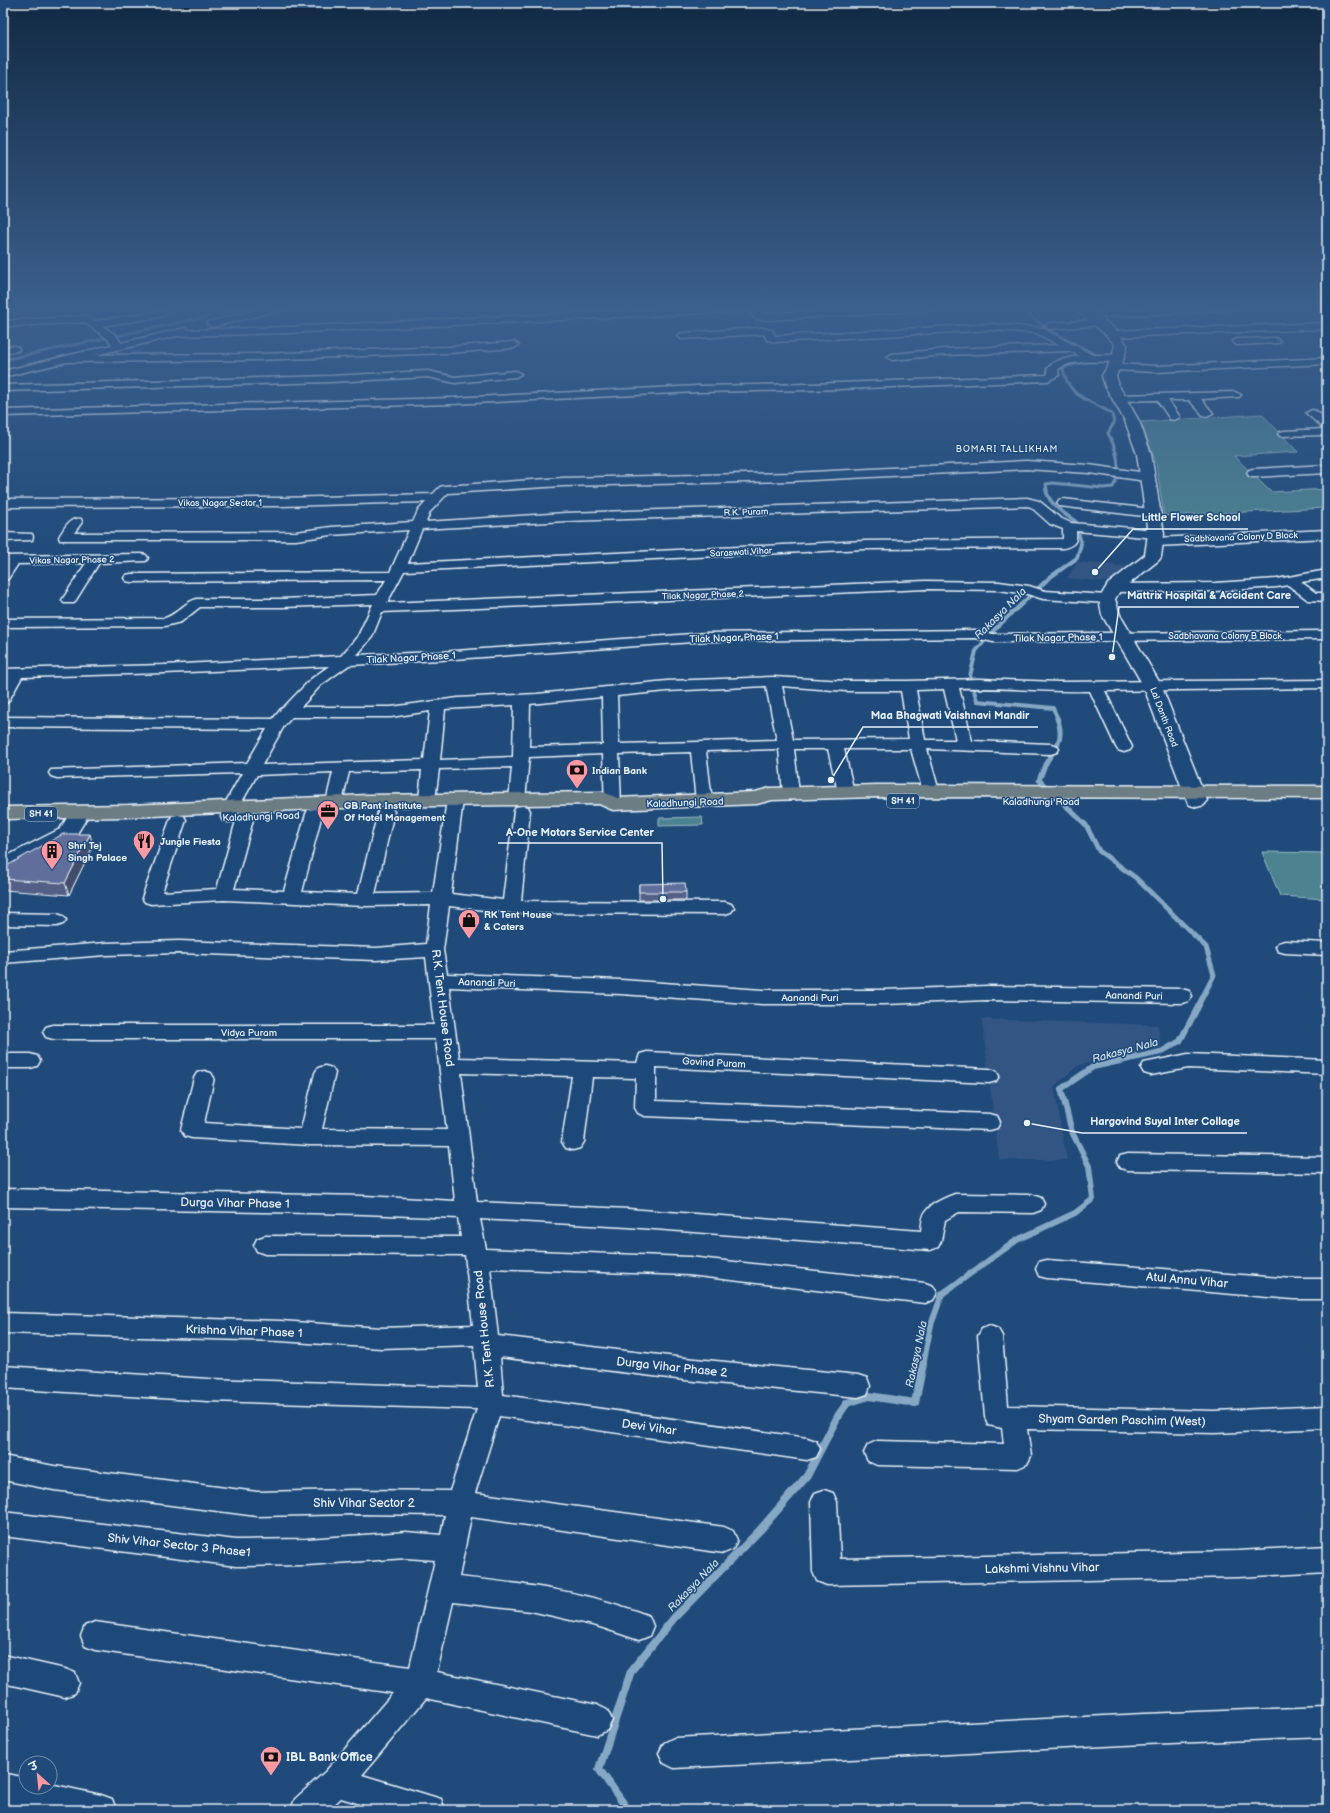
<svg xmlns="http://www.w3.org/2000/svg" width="1330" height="1813" viewBox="0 0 1330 1813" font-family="'Balsamiq Sans','Playpen Sans Deva',sans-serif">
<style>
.built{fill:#325584}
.green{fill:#4e8390;stroke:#9bbac4}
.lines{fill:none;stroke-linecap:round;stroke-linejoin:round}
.stream-far4{stroke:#86a8c4;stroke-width:3}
.stream-far3{stroke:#86a8c4;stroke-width:4}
.stream-far2{stroke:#86a8c4;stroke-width:5}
.stream-far1{stroke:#86a8c4;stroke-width:6}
.stream{stroke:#86a8c4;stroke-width:8}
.street-casing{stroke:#e8f1f8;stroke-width:3}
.secondary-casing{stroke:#e8f1f8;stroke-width:3}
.primary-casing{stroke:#e8f1f8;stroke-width:3}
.street{fill:#1f4a7a;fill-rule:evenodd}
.secondary{fill:#1f4a7a;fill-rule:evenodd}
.primary{fill:#6d7d84;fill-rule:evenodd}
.wall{fill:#525f85;stroke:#e8f1f8}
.shaded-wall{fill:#424d6c;stroke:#e8f1f8}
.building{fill:#5f6e9b;stroke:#e8f1f8}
.labels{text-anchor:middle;stroke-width:3;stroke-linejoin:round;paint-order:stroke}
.far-neighbourhood-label{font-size:9px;letter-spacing:1px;fill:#e8f1f8;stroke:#1f4a7a}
.far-street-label{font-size:9px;fill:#e8f1f8;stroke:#1f4a7a}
.shield{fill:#1f4a7a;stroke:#acbfd2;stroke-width:1}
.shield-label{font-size:9px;font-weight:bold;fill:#e8f1f8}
.street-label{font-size:10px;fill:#e8f1f8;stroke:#1f4a7a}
.poi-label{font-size:10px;font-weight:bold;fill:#e8f1f8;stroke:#1f4a7a;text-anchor:start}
.water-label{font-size:11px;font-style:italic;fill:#cfdfeb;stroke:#1f4a7a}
.near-street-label{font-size:12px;fill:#e8f1f8;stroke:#1f4a7a}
.near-poi-label{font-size:12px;font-weight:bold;fill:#e8f1f8;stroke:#1f4a7a;text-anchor:start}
.leader{fill:none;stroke:#e8f1f8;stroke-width:1.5}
.callout-dot{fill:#e8f1f8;stroke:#1f4a7a;stroke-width:1.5}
.callout-label{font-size:11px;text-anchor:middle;font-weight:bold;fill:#e8f1f8;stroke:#1f4a7a;stroke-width:3;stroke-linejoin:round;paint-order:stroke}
</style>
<rect width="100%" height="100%" fill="#1f4a7a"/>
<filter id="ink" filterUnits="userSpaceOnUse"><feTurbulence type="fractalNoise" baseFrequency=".025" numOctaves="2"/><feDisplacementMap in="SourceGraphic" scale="8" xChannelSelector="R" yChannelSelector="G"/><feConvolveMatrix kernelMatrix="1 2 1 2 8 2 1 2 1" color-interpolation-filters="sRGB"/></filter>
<g filter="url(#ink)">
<!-- built -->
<path class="built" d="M140 343 148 344 139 357H126L135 344Z
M1078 562 1126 566 1108 582 1067 578Z
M982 1019 1158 1025 1161 1046 1133 1054 1096 1060 1076 1067 1054 1087 1067 1160H999Z"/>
<!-- green -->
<path class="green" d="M1262 414 1298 452 1234 456 1271 492 1327 489V508L1164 516 1156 463 1141 422Z
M702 817 703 825 659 826V818Z
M1262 852 1327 853V899L1280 896Z"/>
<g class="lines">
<!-- stream-far4 -->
<path class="stream-far4" d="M1035 306 1030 312V316L1053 332 1095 354V360L1068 366 1063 369C1069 399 1090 399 1112 414L1114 423 1108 433C1117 450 1123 469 1113 487L1103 488 1053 483 1046 484 1047 490
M3 360 258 306"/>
<!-- stream-far3 -->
<path class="stream-far3" d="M1046 489C1048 504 1065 514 1076 522L1081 544 1077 558 1049 578 994 630 976 651 970 676 977 701 1053 708 1058 719"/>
<!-- stream-far2 -->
<path class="stream-far2" d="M1057 718C1066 741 1054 748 1045 765 1043 770 1041 775 1039 780L1086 825 1099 851 1136 878 1206 947 1214 975 1198 1006"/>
<!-- stream-far1 -->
<path class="stream-far1" d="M923 1365 931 1325 942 1294 1017 1240 1075 1213 1093 1199 1089 1166 1072 1132 1061 1089 1093 1067 1161 1052 1180 1041 1199 1005"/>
<!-- stream -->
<path class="stream" d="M628 1810 599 1769 631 1671 674 1618 760 1530 807 1476 838 1416 847 1403 869 1396 915 1403 923 1364"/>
<!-- street casing -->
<g class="street-casing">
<path id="street" d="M272 306H291L289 308 212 327 207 324 208 322Z
M720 306H757L763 314 896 306H959L954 309 765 320 756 319 749 311 286 333 177 336 95 355 258 354 447 347 514 342 519 345 514 348 447 353 258 360 67 362 3 377V371L112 345 108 339 84 322 3 327V321L86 316 95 321 161 311 166 314 161 317 102 326 116 335 121 343 185 328 189 330 286 327Z
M1181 306H1243L1238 309 1087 318 1082 315 1087 312Z
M1098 320 1102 321 1103 323 1102 325 1050 329 1045 326 1050 323Z
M1327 323V329L1113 337 1108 334 1113 331Z
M992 324 1042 328 1093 355H1118L1123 358C1115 367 1072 355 1058 370L1059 375 1048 381 812 390 697 392 451 404 3 416V410L451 398 697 386 812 384 1046 375 1048 374 1047 369 1053 363 1060 360 1079 356 1070 351 945 355 892 360 887 357 892 354 945 349 1059 345 1036 333 992 330 775 342 767 340 764 334H762L682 339 677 336 682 333 762 328 772 330 775 336Z
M1275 338 1280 341 1279 343 1237 345 1232 342 1237 339Z
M14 346 18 347 19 349 18 351 3 353V347Z
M1327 358V364L1157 372 1113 370 1108 367 1113 364 1157 366Z
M428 371 455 377 516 371 521 374 516 377 455 383 428 377 330 382 3 391V385L330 376Z
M1235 392 1241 395 1239 397 1201 399 1213 413 1207 416 1203 415 1189 400H1168L1180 417 1174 420 1170 419 1157 400 1119 401 1113 398 1119 395Z
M1312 410 1316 411 1327 420V435L1280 436 1278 434 1280 432 1284 431 1324 429 1306 413Z
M1026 461 1089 465 1146 473 1150 474 1152 477 1150 480 1146 481 1089 473 1026 469 792 481 562 486 448 493 430 512 426 522 566 513 1027 498 1039 501 1060 518 1071 523 1156 530 1161 531 1162 534 1161 537 1156 538 1076 531C1077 542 1075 545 1064 548L865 549 404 571 387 603 926 581 999 582 1029 586 1045 591 1107 595 1112 596 1114 599 1112 602 1107 603 1043 599 1027 594 999 590 926 589 382 612 372 637 357 655 440 652 707 633 975 630 993 634 1327 631V639L993 642 975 638 707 641 440 660 349 665 321 685 301 707H391L458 698 537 694 667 681 773 677 846 681H908L979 679 1059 682 1327 680V688L1105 691 1132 747 1130 750 1124 752 1118 750 1116 747 1090 691C1046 692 1002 687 959 688L972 741 1051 744 1057 746 1059 749 1057 752 1051 754 927 749 939 791 937 794 931 796 925 794 923 791 911 749H844L854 792 852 795 846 797 840 795 838 792 828 749H794L799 793 797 796 791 798 785 796 783 793 779 749 706 751 712 801 710 805 704 806 698 805 696 801 691 752 619 754 621 804 619 808 613 809 607 808 605 804 603 754 529 757 525 800 523 804 517 805 511 804 509 800 512 767 439 769 435 800 433 804 427 805 421 804 419 800 422 770 349 772 342 802 340 806 334 807 328 806 326 802 333 772 257 775 239 807 238 816 240 812 246 811 252 812 254 816 234 889 284 891 306 814 308 810 314 809 320 810 322 814 302 892 358 894 378 812 380 808 386 807 392 808 394 812 375 894 433 893 447 800 449 796 455 795 461 796 463 800 451 894 503 900 514 811 516 807 522 806 528 807 530 811 521 901 725 902 731 904 734 908 731 912 725 914 511 913 449 906 443 950 447 974 621 980 762 990H885L987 986 1182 989 1189 991 1192 996 1189 1001 1182 1003 987 1000 885 1004H762L621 994 449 987 459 1058 637 1063 640 1054 647 1052 989 1069 996 1071 999 1076 996 1081 989 1083 656 1067V1101L990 1114 997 1116 1000 1122 997 1128 990 1130 645 1116 638 1113 635 1108 636 1078 592 1077 584 1142 580 1148 573 1150 566 1148 562 1142 572 1076 461 1073 477 1202 628 1209 921 1231C922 1224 922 1215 927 1210 932 1203 947 1197 955 1194L1033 1195 1041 1198 1044 1204 1041 1210 1033 1213 959 1212 945 1220 941 1241 938 1247 930 1250 628 1227 480 1219 486 1249 689 1257 925 1283 933 1286 937 1293 933 1300 925 1303 689 1275 490 1268 498 1336 685 1358 858 1375 867 1378 870 1386 867 1394 858 1397 685 1380 500 1357 503 1395 807 1438 816 1441 820 1449 816 1457 807 1460 499 1416 475 1493 724 1527 733 1531 737 1540 733 1549 724 1553 471 1517 459 1577C523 1584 588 1591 649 1616L653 1626 649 1636 639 1640 597 1626 531 1611 453 1602 437 1672 597 1705 607 1710 612 1720 607 1730 597 1735 426 1698 362 1775 441 1799 445 1810H380L341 1798 328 1810H291L295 1799 326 1771 393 1693 95 1650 85 1646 81 1636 85 1626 95 1622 410 1667 435 1560 406 1558 307 1565 236 1566 3 1536V1512L236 1540 307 1539 406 1532 441 1535 445 1515 353 1514 257 1516 54 1490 3 1480V1456L54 1466 257 1492 353 1490 450 1491 477 1409 208 1401 3 1388V1366L208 1379 478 1388 474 1345 381 1348 280 1341 3 1333V1313L280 1321 381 1328 473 1325 465 1255 265 1254 257 1251 254 1245 257 1239 265 1236 461 1237 458 1218 364 1214 3 1207V1189L364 1196 455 1201 449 1146 310 1145 192 1138 185 1136 181 1130 194 1078 197 1073 204 1071 211 1073 214 1078 204 1123 301 1129 315 1073 318 1068 325 1066 332 1068 335 1073 322 1129 447 1130 436 1039H53L46 1037 43 1032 46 1027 53 1025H434L426 957 376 960 179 953 106 955 3 963V951L106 943 179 941 376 948 426 944 431 905 365 906 224 900 151 904 145 902 142 898 170 820 172 816 178 815 184 816 186 820 162 892 217 889 237 817 235 821 229 822 223 821 221 817 223 807 242 773 57 778 51 776 49 773 51 770 247 763 267 729 3 727V717L273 719 281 709 283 708 311 679 329 666 164 673 22 677 8 702 3 704V685L7 677H3V669L164 665 341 656 358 636 373 604 282 607H200L181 622 165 626 3 627V619L165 618C178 614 184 602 197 599H282L377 595 386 580 131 582 126 581 124 578 126 575 131 574 390 572 409 530 331 535 296 540H60L59 537C64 529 69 517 81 519L82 522 74 533 296 532 331 527 413 522 418 511 426 502 281 506 3 507V499L281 498 433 494 440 487 444 486 562 478 792 473ZM1027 506 1031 507 1050 524 1063 529V539L865 541 408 563 422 529 566 521ZM766 686 777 740 619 744 617 696 667 691ZM782 686 846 691H901L909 739 793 740ZM944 689 956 740H925L916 690ZM602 697 603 745 529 747 530 704ZM514 705 513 757 440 760 445 709ZM430 711 424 760 262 765 284 726 292 717H391Z
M1327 465V473L1253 477 1249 476 1247 473 1249 470 1253 469Z
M1063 499 1152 509 1156 510 1158 513 1156 516 1152 517 1059 506 1057 503 1059 500Z
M1327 530V538L1156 546 1151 545 1149 542 1151 539 1156 538Z
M3 533 32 534 33 537 32 540 3 541Z
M141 554 146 555 148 558 146 561 99 563 74 603H64L62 600 86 563 18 564 8 579 3 580V566L5 564H3V556Z
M1327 570V578L1301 582 1316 593H1327V601L1308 600 1288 585 1277 587 1215 591 1114 592 1109 591 1107 588 1109 585 1114 584 1215 583 1277 579Z
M3 913 57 914 63 916 66 920 63 924 57 926 3 925Z
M1285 941 1327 943V955L1285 953 1278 951 1276 947 1278 943Z
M3 1054H30L37 1056 40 1061 37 1066 30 1068H3Z
M1188 1054 1327 1060V1074L1188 1068 1151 1075 1144 1073 1141 1068 1144 1063Z
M1128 1154 1327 1157V1173L1128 1170 1120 1168 1117 1162 1120 1156Z
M1047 1260 1293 1279H1327V1299H1293L1047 1278 1039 1276 1036 1269 1039 1262Z
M990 1326 998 1329 1002 1336 1008 1406 1214 1411 1327 1406V1428L1214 1433 1027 1429 1031 1456 1027 1464 1018 1468 877 1465 868 1461 864 1453 868 1445 877 1441 1004 1444 1002 1428 988 1425 985 1417 978 1336 982 1329Z
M824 1490 833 1493 837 1502 840 1559 1239 1551 1327 1546V1572L1239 1577 827 1585 817 1581 813 1572 811 1502 815 1493Z
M3 1655 65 1669 75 1673 79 1683 75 1693 65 1697 3 1683Z
M1327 1707V1737L1144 1744 674 1768 664 1763 659 1753 664 1743 674 1738 1144 1714Z
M3 1773 26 1778V1787H50V1784L101 1795 112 1799 116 1810H34L3 1803Z"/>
</g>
<!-- secondary casing -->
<g class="secondary-casing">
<path id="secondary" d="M1074 306H1087L1117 331 1127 345 1124 358 1116 376 1119 386 1139 421 1151 454 1164 534 1161 557 1159 560 1120 591 1115 599 1120 615 1161 685 1207 801 1204 805 1197 807 1190 805 1187 801 1143 685 1102 615 1099 599 1108 584 1145 555 1148 534 1137 454 1125 421 1105 386 1102 376 1112 358 1115 345C1104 329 1085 322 1074 306Z
M79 808 86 810 89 814 75 837 11 872 3 874V858L60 829 72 810Z"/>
</g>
<!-- primary casing -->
<g class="primary-casing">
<path id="primary" d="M876 785 1327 786V798L876 797 772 800 757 804 613 810 599 804 368 807 128 817 3 819V807L128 805 368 795 603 792 617 798 755 792 770 788Z"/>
</g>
<!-- street -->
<use href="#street" class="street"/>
<!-- secondary -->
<use href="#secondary" class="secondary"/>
<!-- primary -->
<use href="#primary" class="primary"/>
</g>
<!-- wall -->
<path class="wall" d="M93 846 69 895 3 890V868Z
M639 884 686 892V900H639Z"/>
<!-- shaded-wall -->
<path class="shaded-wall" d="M90 834 93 846 69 895 65 883Z"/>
<!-- building -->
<path class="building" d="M63 834H90L65 883 3 879V868Z
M685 883 686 892H639V884Z"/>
</g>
<!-- sky -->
<linearGradient id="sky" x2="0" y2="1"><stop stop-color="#112943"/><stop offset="0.55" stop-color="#3c608d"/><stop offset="1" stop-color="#3c608d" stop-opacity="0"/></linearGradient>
<rect width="1330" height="560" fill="url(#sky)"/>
<!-- icons -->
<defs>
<g id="bank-pin" transform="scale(1.15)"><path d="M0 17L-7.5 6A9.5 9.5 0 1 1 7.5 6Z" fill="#ff9aa2" stroke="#1f4a7a"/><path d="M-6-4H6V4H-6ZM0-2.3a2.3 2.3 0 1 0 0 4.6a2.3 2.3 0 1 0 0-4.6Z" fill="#111"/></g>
<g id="office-pin" transform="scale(1.15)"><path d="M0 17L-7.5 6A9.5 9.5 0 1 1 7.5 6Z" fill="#ff9aa2" stroke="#1f4a7a"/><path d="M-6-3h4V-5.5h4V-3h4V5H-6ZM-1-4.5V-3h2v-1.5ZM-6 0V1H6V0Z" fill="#111"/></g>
<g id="restaurant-pin" transform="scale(1.15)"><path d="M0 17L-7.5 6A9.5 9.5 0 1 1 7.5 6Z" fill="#ff9aa2" stroke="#1f4a7a"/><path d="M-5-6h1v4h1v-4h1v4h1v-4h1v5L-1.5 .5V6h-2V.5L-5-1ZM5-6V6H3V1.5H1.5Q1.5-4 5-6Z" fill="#111"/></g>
<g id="building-pin" transform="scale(1.15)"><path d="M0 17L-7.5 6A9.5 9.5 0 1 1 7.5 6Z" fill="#ff9aa2" stroke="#1f4a7a"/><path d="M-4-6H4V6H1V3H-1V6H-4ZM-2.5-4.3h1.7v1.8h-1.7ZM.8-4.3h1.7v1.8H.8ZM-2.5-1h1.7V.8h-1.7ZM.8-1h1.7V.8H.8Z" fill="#111"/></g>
<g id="shop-pin" transform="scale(1.15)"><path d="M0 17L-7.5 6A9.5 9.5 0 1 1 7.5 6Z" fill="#ff9aa2" stroke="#1f4a7a"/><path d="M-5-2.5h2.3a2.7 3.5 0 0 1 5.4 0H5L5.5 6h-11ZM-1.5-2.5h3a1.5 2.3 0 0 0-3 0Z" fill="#111"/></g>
</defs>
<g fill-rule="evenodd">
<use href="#bank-pin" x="577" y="770"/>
<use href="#office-pin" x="328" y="811"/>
<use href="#restaurant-pin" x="144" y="841"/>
<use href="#building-pin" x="52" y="851"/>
<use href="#shop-pin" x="469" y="920"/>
<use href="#bank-pin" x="271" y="1757"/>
</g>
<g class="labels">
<!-- far-neighbourhood labels -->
<g class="far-neighbourhood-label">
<text x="1007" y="452">BOMARI TALLIKHAM</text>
</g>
<!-- far-street labels -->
<g class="far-street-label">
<text x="220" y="506">Vikas Nagar Sector 1</text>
<text transform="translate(746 512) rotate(-2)" y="3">R.K. Puram</text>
<text transform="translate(1241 537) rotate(-2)" y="3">Sadbhavana Colony D Block</text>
<text transform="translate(741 552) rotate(-3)" y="3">Saraswati Vihar</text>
<text transform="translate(72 560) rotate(-1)" y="3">Vikas Nagar Phase 2</text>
<text transform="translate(703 595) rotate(-2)" y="3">Tilak Nagar Phase 2</text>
<text x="1225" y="639">Sadbhavana Colony B Block</text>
<text transform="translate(1164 717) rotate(69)" y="3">Lal Danth Road</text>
</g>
<!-- shield labels -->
<g class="shield">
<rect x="887" y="794" width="32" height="14" rx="3"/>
<rect x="25" y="807" width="32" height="14" rx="3"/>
</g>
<g class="shield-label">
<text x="903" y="804">SH 41</text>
<text x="41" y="817">SH 41</text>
</g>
<!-- street labels -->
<g class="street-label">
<text transform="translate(734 637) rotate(-2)" y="4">Tilak Nagar Phase 1</text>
<text transform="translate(1058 637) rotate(-1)" y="4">Tilak Nagar Phase 1</text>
<text transform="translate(411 657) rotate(-3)" y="4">Tilak Nagar Phase 1</text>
<text x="1041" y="805">Kaladhungi Road</text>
<text transform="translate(685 802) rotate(-2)" y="4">Kaladhungi Road</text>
<text transform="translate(261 816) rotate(-2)" y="4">Kaladhungi Road</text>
<text transform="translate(487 982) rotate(2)" y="4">Aanandi Puri</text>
<text transform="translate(1134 995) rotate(1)" y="4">Aanandi Puri</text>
<text x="810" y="1001">Aanandi Puri</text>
<text x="249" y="1036">Vidya Puram</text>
<text transform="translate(714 1062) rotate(3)" y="4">Govind Puram</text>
</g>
<!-- poi labels -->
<g class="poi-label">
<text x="592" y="774">Indian Bank</text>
<text x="344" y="809">GB Pant Institute<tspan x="344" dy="12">Of Hotel Management</tspan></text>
<text x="160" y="845">Jungle Fiesta</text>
<text x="68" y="849">Shri Tej<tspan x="68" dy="12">Singh Palace</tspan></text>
<text x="484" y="918">RK Tent House<tspan x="484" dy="12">&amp; Caters</tspan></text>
</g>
<!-- water labels -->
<g class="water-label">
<text transform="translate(1000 613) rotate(-45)" y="4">Rakasya Nala</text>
<text transform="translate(1125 1050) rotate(-15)" y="4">Rakasya Nala</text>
<text transform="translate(916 1354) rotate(-78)" y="4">Rakasya Nala</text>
<text transform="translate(693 1585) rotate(-46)" y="4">Rakasya Nala</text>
</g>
<!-- near-street labels -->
<g class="near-street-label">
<text transform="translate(443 1008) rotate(83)" y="4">R.K. Tent House Road</text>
<text transform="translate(235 1203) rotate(1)" y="4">Durga Vihar Phase 1</text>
<text transform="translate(1187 1280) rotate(5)" y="4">Atul Annu Vihar</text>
<text transform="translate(484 1329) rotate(-96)" y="4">R.K. Tent House Road</text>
<text transform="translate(244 1331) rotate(2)" y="4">Krishna Vihar Phase 1</text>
<text transform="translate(672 1367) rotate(6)" y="4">Durga Vihar Phase 2</text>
<text transform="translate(1122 1420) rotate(1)" y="4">Shyam Garden Paschim (West)</text>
<text transform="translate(649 1427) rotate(8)" y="4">Devi Vihar</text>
<text x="364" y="1507">Shiv Vihar Sector 2</text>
<text transform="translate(179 1545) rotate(6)" y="4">Shiv Vihar Sector 3 Phase1</text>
<text transform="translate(1042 1568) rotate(-1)" y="4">Lakshmi Vishnu Vihar</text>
</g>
<!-- near-poi labels -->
<g class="near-poi-label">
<text x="286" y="1761">IBL Bank Office</text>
</g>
</g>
<!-- callouts -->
<path class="leader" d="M1095 572L1133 529H1248M1112 657L1119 607H1299M831 780L863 727H1038M663 899L662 843H498M1027 1123L1082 1133H1247"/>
<g class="callout-dot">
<circle cx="1095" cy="572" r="4"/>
<circle cx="1112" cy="657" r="4"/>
<circle cx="831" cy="780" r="4"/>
<circle cx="663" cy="899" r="4"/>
<circle cx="1027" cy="1123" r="4"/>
</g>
<g class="callout-label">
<text x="1191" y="521">Little Flower School</text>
<text x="1209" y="599">Mattrix Hospital &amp; Accident Care</text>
<text x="950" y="719">Maa Bhagwati Vaishnavi Mandir</text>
<text x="580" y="836">A-One Motors Service Center</text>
<text x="1165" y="1125">Hargovind Suyal Inter Collage</text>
</g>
<!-- margin -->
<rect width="1330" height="1813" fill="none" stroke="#1f4a7a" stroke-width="16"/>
<rect x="8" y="8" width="1314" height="1797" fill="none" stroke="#e8f1f8" stroke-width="1.5" filter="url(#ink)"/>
<!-- north arrow -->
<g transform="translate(38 1775) rotate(333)"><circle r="19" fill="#1f4a7a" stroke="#6f8dac"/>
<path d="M0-3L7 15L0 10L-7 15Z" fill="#ff9aa2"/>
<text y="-6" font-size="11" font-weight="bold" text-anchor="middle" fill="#e8f1f8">उ</text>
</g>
</svg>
